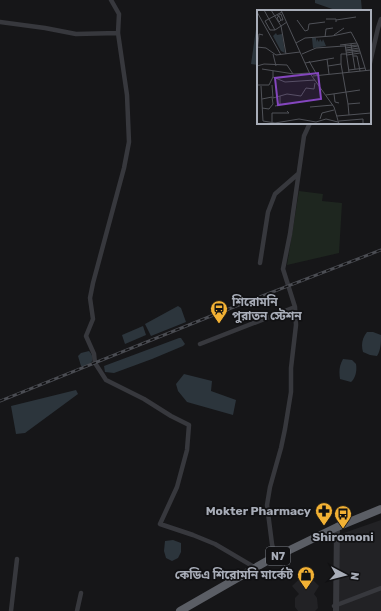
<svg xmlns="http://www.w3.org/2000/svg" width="381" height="611" viewBox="0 0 381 611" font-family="Rubik,'Noto Sans Bengali',sans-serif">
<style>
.built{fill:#222225}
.green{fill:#1e261f}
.water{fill:#2c353c}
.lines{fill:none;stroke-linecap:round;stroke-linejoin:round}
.minor{stroke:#37383d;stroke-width:4.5}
.tertiary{stroke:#37383d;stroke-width:6}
.trunk{stroke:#5b5e65;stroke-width:8}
.rail-casing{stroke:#4a4c52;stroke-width:3}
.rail{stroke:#111113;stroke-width:1.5;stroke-dasharray:4.5;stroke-linecap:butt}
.labels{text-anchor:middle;stroke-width:3.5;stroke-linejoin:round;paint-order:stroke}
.shield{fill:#111113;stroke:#7b7e86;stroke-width:1}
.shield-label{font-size:11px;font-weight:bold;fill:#a8adb8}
.poi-label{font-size:12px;font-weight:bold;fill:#a8adb8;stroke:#111113;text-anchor:end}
.inset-road{fill:none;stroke:#505258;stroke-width:1}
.view{fill:#8446be;fill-opacity:0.15;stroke:#8446be;stroke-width:2}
.inset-edge{fill:none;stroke:#a8adb8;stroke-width:2}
</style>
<rect width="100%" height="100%" fill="#161618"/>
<!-- built -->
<path class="built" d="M381 520V611H338V535Z
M306 573 319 586 314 594 317 598 318 608 315 611H298L295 607V598L299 594 292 586Z"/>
<!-- green -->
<path class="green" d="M299 191 323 194 322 201 342 203 339 253 287 265Z"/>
<!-- water -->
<path class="water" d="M315 0H361L362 11H338L315 3Z
M258 15V65L251 64Z
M178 306 181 308 186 322 151 336 145 324Z
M143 326 146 335 125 344 122 335Z
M367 332H373L381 335C381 342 381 350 377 356L370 355 363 352C361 345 362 338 367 332Z
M179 338H181L185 344 183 346 152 359 114 373 105 372 104 366Z
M89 351C96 359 92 364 83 367L81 366 78 356 81 353Z
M343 359 352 360 356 364C357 370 356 378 351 382L340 379C339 372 339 366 343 359Z
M184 374 212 381 211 391 236 400 233 415 187 402 178 391 176 384Z
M76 390 78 394 25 433 16 434 11 406Z
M173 540 181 543V552L178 558 172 561 166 558 164 551 165 541Z"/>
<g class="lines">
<!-- minor -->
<path class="minor" d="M111 0 119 14 118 33 127 95 129 142 124 168 93 283 90 298 93 319 86 336 94 354 95 363 106 380 144 399 171 416 189 425 187 450 177 487 160 524 193 535 215 544 256 568
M0 22 45 28 76 34 118 33
M370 63 378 28 381 19
M260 263 268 212 275 194 298 174
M200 344 295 307
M275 557 272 544 267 505 270 487 281 448 285 429 291 392V368L296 325 295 307 283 269 290 234 304 136 310 123
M334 606 381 588
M11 611 17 559
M77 611 81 593"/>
<!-- tertiary -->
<path class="tertiary" d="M336 611 337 527"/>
<!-- trunk -->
<path class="trunk" d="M180 611 267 561 337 527 381 509"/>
<!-- rail casing -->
<g class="rail-casing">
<path id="rail" d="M0 401 221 312 381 250"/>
</g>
<!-- rail -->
<use href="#rail" class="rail"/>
</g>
<!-- icons -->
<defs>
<g id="station-pin" transform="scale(0.9)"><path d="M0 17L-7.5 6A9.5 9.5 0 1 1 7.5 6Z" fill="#f2b134" stroke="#111113"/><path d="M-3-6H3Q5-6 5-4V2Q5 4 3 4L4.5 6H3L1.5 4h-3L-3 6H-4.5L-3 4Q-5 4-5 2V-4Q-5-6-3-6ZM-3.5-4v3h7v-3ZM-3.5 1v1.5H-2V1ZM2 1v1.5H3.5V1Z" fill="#111"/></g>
<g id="pharmacy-pin" transform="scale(0.9)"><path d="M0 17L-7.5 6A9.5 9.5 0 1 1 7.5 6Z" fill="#f2b134" stroke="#111113"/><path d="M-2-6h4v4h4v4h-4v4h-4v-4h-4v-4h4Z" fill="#111"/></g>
<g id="bus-pin" transform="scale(0.9)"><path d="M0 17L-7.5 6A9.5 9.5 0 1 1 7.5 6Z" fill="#f2b134" stroke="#111113"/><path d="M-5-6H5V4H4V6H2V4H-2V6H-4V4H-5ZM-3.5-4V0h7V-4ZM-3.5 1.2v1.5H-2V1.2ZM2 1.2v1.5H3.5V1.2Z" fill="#111"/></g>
<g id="shop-pin" transform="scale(0.9)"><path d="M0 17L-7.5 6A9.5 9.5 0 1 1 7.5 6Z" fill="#f2b134" stroke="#111113"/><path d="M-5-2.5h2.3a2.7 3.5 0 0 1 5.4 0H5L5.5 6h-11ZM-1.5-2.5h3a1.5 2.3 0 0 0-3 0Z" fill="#111"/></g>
</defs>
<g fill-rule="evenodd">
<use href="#station-pin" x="219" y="309"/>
<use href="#pharmacy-pin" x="324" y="511"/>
<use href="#bus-pin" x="343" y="514"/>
<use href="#shop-pin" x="306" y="575"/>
</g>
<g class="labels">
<!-- shield labels -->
<rect class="shield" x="266" y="547" width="24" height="18" rx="3"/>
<g class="shield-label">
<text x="278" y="560">N7</text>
</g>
<!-- poi labels -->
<g class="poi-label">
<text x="232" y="306" text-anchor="start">শিরোমনি<tspan x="232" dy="14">পুরাতন স্টেশন</tspan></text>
<text x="311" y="515">Mokter Pharmacy</text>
<text x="343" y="541" text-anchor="middle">Shiromoni</text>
<text x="293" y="579">কেডিএ শিরোমনি মার্কেট</text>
</g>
</g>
<!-- overview -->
<g transform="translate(257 10)">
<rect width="114" height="114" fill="#161618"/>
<path d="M19 23 20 25 25 24 28 43 24 41 16 26ZM55 28H59V32L60 29 62 32 63 29 65 32 66 29 69 36 56 38Z" fill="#2c353c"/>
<path class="inset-road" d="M7 0 18 20M14 0 24 16 29 44M24 0 52 62 77 97 82 114M0 2 24 45M25 2 8 11 13 20H18L30 12M20 6 24 4 26 10H24M22 6 24 10 22 12 20 8ZM69 9H79V12M40 10 48 21 51 20 52 14 68 12M79 10 99 7M77 25 87 18M68 27 69 19 76 18M39 33 48 28 75 26 94 22 101 35M88 34 92 62M94 34 98 59M83 35 100 33M0 37 9 38 19 45 43 42M89 38 101 36M89 40 102 38M89 41 102 40M0 42 2 24 6 25M89 43 103 41M16 44 19 56M45 44 59 38 101 35 109 61M90 45 103 43M96 46H100L103 61M70 49 72 64M52 51 60 65M48 53 77 48M84 54 91 94M0 56 7 54 30 55 36 64M71 56 84 54V44H89M5 59 37 64 52 63M92 60 108 58M16 61V67L28 72 58 70M56 66 114 60M0 75H12L16 67M15 75 16 88 30 84 44 86 49 78 57 79 58 73M4 76 6 111 18 113 42 109 59 112 69 109 81 112M77 84 78 92 82 93M69 85 103 80M18 96 23 95V86M53 97 76 95M5 98 12 99 16 94 15 87 5 89M92 105 91 94 103 93M80 106 114 103M63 109 65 103 77 100M82 111 106 109V114M15 112V103H32L30 101"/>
<path class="view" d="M61 63 64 89 21 95 18 68Z"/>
<rect width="114" height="114" class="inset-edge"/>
</g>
<!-- north arrow -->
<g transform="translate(345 575) rotate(97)" stroke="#111113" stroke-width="3" paint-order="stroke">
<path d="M0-3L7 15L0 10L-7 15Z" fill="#a8adb8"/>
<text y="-6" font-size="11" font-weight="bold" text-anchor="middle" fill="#a8adb8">N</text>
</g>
</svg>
